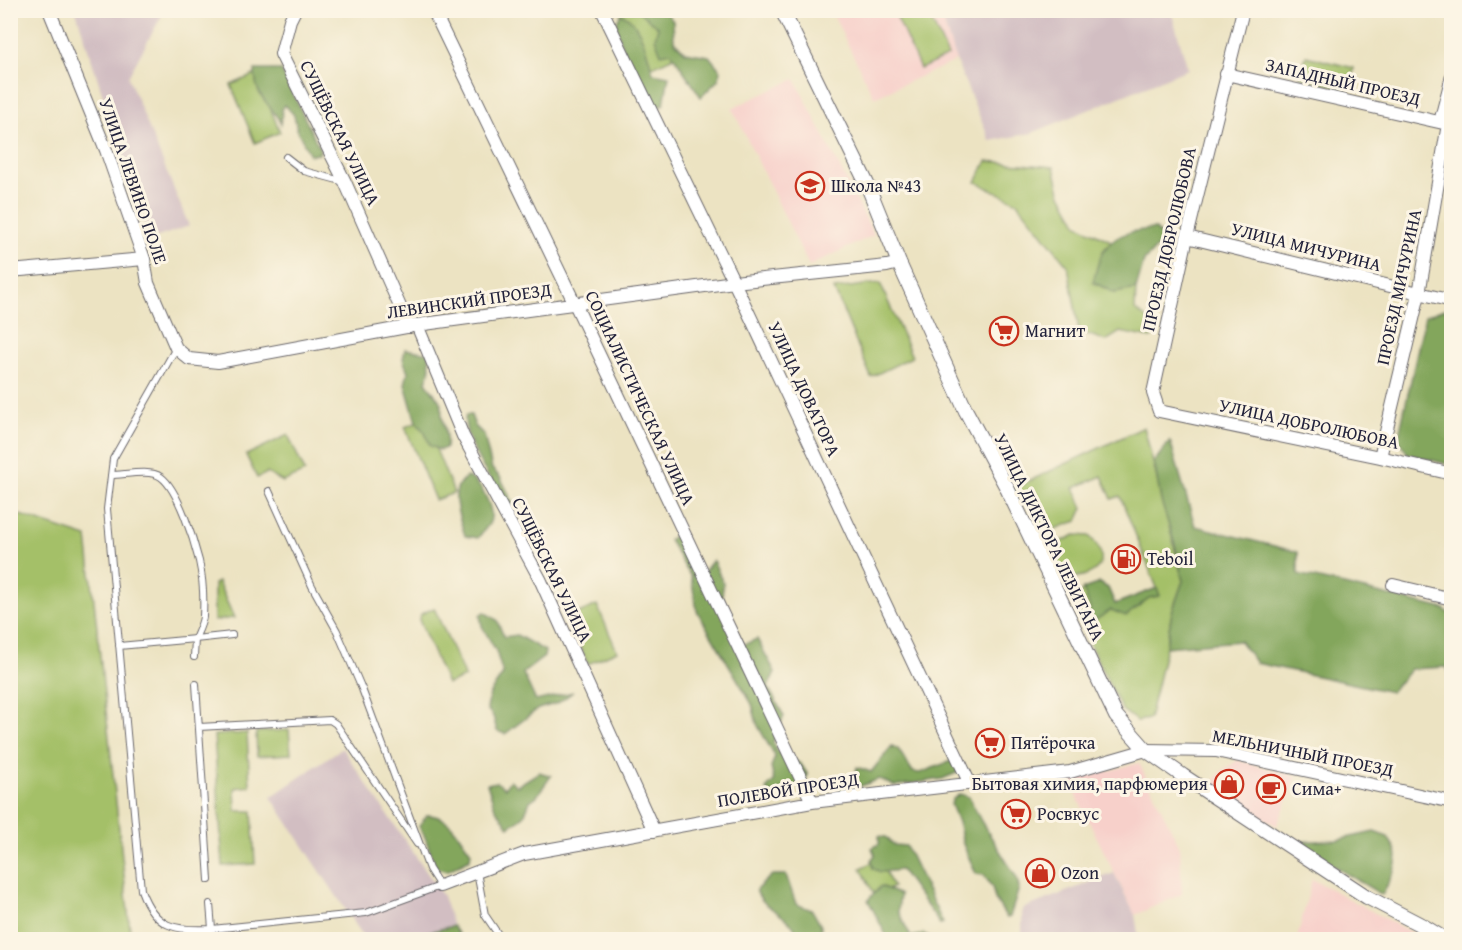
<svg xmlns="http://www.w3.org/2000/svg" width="1462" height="950" viewBox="0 0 1462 950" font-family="'Gentium Book Plus',serif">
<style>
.built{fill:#f7d0ca}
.industrial{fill:#d2bec2}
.green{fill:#a4c067;stroke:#637151;stroke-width:1.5}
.forest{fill:#83a65c;stroke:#52644c;stroke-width:1.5}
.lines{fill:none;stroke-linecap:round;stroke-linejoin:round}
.service-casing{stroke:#69666a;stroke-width:8}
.minor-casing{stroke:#69666a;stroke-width:14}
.tertiary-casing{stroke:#69666a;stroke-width:16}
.service{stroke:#fff;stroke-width:6}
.minor{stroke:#fff;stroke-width:12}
.tertiary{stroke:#fff;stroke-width:14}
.labels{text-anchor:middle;stroke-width:6;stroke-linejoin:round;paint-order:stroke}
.street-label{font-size:18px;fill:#22223b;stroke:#fcf5e5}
.poi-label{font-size:18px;fill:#22223b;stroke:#fcf5e5;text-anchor:start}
</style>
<rect width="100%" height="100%" fill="#fcf5e5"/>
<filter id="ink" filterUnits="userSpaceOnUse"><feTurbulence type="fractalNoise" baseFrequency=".0167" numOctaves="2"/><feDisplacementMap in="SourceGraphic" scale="12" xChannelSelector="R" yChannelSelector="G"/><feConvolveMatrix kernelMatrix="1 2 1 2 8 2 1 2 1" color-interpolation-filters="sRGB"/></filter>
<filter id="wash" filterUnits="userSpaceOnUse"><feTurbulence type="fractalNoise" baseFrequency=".008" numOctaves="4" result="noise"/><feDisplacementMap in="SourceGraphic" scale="24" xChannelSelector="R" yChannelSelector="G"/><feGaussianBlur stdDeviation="1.35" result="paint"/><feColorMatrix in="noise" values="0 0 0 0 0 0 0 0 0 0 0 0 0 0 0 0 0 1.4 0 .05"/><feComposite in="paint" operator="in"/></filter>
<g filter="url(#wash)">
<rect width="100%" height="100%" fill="#ece3c2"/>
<!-- built -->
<path class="built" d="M831 11H940L956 61 874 97Z
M795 79 874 235 809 266 732 108Z
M1238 760 1297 777 1277 826 1210 786 1222 771Z
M1139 763 1180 847 1182 894 1135 915 1069 781Z
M1312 879 1423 939H1297Z"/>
<!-- industrial -->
<path class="industrial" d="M76 11H162V15L128 77 189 226 149 240Z
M940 11H1171L1188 69 1032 133 990 141 956 61Z
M342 748 443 896 453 926 399 939H365L271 797Z
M1114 873 1135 915 1139 939H1022V909Z"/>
<!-- green -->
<path class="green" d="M620 11H655L676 56 648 69Z
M894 11H927L948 56 920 69Z
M1306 56 1354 68 1349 90 1300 77Z
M256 74 280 132 255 143 231 85Z
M987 161 1054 167 1060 192 1078 225 1113 242 1103 251 1114 293 1136 289 1135 310 1158 327 1151 338 1120 332 1106 341 1079 331 1068 266 1017 202 976 182Z
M880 283 912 357 871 377 834 289Z
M424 420 454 493 435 500 405 427Z
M1144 427 1183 581 1172 612 1166 647 1149 719 1137 721 1122 710 1090 645 1076 602 1083 589 1100 583 1108 588 1115 604 1157 588 1120 496 1112 499 1102 476 1074 488 1083 508 1077 521 1055 529 1043 527 1014 488Z
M288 435 305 472 283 482 267 473 257 478 246 455Z
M11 512 87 537 131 939H11Z
M1075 535 1089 536C1117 563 1092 580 1062 578L1054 568 1050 555 1056 544Z
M218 582 234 618 214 621V584Z
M597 605 617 651 588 664 567 618Z
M434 608 465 677 447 684 419 620 421 614Z
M289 730 291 754 257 756 256 732Z
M247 733 250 786 235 788 236 811H252L255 864 223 866 214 735Z
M879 859 893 887 875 896 861 868Z"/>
<!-- forest -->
<path class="forest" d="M638 11H665L673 21 674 41 685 52 709 56 721 71 718 80 701 97 671 52 661 54 655 38 658 27Z
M621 14C640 19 648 55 653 73L669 76 664 104 657 107C644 95 615 39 617 22 618 19 620 17 621 14Z
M255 70H281L320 149 319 154 310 155 297 130 294 115 285 105 282 108 281 124C269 100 255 100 255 70Z
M1156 229 1164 240 1144 261 1136 289 1114 293 1093 282C1096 272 1098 258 1104 250 1117 232 1136 230 1156 229Z
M1444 309 1451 311V465L1408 454 1398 439 1425 316Z
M405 349 429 353 430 370 426 382 442 404C439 419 449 432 446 448L440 450 430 446 425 433 416 422 405 384 408 372 403 359Z
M466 415H471L475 426 484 435 492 469 500 477 515 506 513 514C500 494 459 438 466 415Z
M1170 441 1195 526 1298 552V574L1444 609 1451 615V674L1446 667 1411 669 1391 692 1256 663 1240 641 1166 647 1172 612 1183 581 1175 545 1161 501 1154 462Z
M467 477C480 481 495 508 490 522 488 527 481 533 478 538L465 536C460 518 446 488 467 477Z
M677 534 700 577 713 560 723 583 722 599 743 645 757 639 775 672 768 687 784 716 773 742 778 752 801 764 808 775 803 783 770 794 766 789 774 781 771 767 775 757 757 724 752 704 697 611 691 577 669 540Z
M1100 583 1108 588 1115 604 1157 588 1160 596 1149 598 1126 616 1111 610 1091 623 1090 608 1083 589Z
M484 612 497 620 504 637 517 635 545 651 544 657 523 673 536 701 573 692 558 703 538 709 505 734 497 731 493 716 487 709 490 693 503 674 496 651 482 626 480 615Z
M892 746 898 749 913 772 920 773 951 761 959 772 942 779 895 786 879 779 848 791H839L836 787 855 777 857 767 871 772Z
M539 772 551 776 537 796 530 801 524 816 509 827 495 808 487 784 496 782 505 788 510 780 517 786Z
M960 794 969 797 981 821 1017 878 1019 888 1010 917 1007 918 995 899 992 887 984 875 976 874 963 844 959 825 951 804 953 799Z
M427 815C450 815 458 835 471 852L470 859 447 871 436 868 425 837 419 826Z
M1374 832 1388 837C1390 841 1394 846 1396 851 1400 864 1388 884 1382 895L1294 842 1337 840Z
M879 836 886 837 894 845 906 846 943 923 940 924 901 870 881 872 873 869 871 860 875 855 872 848 879 844Z
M772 875H786L796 904 812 910 821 926V939H792L795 929C785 913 762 908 756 890Z
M881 886 900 895 898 911 911 937 924 934 934 939H888L868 900Z
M453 926 462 939H399Z"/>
</g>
<g filter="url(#ink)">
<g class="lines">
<!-- service casing -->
<g class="service-casing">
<path id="service" d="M286 157 304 171 345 182
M176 348 113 459 107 509 141 890C155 928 174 931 212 929
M111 475C125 475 149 469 161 477 178 489 194 541 199 561 203 579 204 599 203 617 202 624 198 632 195 639L119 646
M194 657 195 639 232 635
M196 684 209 880
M199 727 330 720 336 724 417 844
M477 872 485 915 502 940
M210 904 212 929 366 913 440 886 429 869 362 689 337 631 312 586 269 491"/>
</g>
<!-- minor casing -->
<g class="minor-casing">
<path id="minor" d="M49 10 106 150 144 259 148 283 176 348 189 359 218 362 417 325 734 282 887 266 899 263
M295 10 290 20 281 54 345 182 409 327
M433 10 575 304 812 802
M602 10 734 282 970 784
M1243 10 1187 237 1153 393 1159 411 1380 457 1452 474
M1226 74 1452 125
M1440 122 1452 76
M1187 237 1452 301
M10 271 144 259
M417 325 463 436 540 579 654 831
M1380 457 1419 294 1448 124
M1393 585 1452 599
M440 886 524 854 812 802 1070 772 1146 750 1216 751 1452 802"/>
</g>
<!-- tertiary casing -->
<g class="tertiary-casing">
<path id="tertiary" d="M782 10 867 184 899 263 966 411 1006 486 1116 716 1146 750 1183 776 1367 897 1423 926 1446 940"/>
</g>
<!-- service -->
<use href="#service" class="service"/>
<!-- minor -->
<use href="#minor" class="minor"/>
<!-- tertiary -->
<use href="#tertiary" class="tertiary"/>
</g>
</g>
<!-- icons -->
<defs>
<g id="school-ring" transform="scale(1.5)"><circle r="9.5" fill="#fcf5e5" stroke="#c8321e" stroke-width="1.5"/><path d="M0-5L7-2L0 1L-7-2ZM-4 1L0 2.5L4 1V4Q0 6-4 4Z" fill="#c8321e"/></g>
<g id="supermarket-ring" transform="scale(1.5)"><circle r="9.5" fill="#fcf5e5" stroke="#c8321e" stroke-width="1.5"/><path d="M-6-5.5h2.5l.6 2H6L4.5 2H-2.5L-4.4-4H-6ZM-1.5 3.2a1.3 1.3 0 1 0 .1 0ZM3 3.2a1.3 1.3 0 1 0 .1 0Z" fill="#c8321e"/></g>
<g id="fuel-ring" transform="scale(1.5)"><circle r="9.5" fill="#fcf5e5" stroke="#c8321e" stroke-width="1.5"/><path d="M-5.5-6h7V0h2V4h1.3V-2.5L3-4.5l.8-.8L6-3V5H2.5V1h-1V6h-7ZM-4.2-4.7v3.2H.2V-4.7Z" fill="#c8321e"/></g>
<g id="shop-ring" transform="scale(1.5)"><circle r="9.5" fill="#fcf5e5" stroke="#c8321e" stroke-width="1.5"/><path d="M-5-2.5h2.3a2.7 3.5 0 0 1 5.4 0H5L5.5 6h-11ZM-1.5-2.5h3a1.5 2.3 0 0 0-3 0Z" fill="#c8321e"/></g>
<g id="cafe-ring" transform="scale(1.5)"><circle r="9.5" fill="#fcf5e5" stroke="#c8321e" stroke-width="1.5"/><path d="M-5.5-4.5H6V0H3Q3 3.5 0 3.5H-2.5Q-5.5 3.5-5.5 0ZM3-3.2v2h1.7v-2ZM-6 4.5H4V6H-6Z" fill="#c8321e"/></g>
</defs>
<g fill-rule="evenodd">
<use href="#school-ring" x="810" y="186"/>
<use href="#supermarket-ring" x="1004" y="331"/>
<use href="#fuel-ring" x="1126" y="559"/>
<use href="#supermarket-ring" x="990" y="743"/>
<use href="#shop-ring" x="1229" y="784"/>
<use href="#cafe-ring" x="1271" y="789"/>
<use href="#supermarket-ring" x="1016" y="814"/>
<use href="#shop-ring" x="1040" y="873"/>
</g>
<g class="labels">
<!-- street labels -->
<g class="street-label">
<text transform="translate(1343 82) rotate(13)" y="6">ЗАПАДНЫЙ ПРОЕЗД</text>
<text transform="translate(340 133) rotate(64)" y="6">СУЩЁВСКАЯ УЛИЦА</text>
<text transform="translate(133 181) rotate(71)" y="6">УЛИЦА ЛЕВИНО ПОЛЕ</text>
<text transform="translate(1169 239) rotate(-77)" y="6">ПРОЕЗД ДОБРОЛЮБОВА</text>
<text transform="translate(1306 247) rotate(14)" y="6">УЛИЦА МИЧУРИНА</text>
<text transform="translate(1399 287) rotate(-78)" y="6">ПРОЕЗД МИЧУРИНА</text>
<text transform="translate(469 301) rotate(-8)" y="6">ЛЕВИНСКИЙ ПРОЕЗД</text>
<text transform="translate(804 389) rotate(65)" y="6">УЛИЦА ДОВАТОРА</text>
<text transform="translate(640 398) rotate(65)" y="6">СОЦИАЛИСТИЧЕСКАЯ УЛИЦА</text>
<text transform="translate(1309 424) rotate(12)" y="6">УЛИЦА ДОБРОЛЮБОВА</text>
<text transform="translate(1049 537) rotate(64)" y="6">УЛИЦА ДИКТОРА ЛЕВИТАНА</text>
<text transform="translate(552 570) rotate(64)" y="6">СУЩЁВСКАЯ УЛИЦА</text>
<text transform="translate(1303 753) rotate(11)" y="6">МЕЛЬНИЧНЫЙ ПРОЕЗД</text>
<text transform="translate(788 790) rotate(-9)" y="6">ПОЛЕВОЙ ПРОЕЗД</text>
</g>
<!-- poi labels -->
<g class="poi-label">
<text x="831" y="192">Школа №43</text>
<text x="1025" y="337">Магнит</text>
<text x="1147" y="565">Teboil</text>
<text x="1011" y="749">Пятёрочка</text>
<text x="1208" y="790" text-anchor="end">Бытовая химия, парфюмерия</text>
<text x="1292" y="795">Сима+</text>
<text x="1037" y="820">Росвкус</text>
<text x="1061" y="879">Ozon</text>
</g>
</g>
<!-- margin -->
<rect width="1462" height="950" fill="none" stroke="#fcf5e5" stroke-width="36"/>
</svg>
